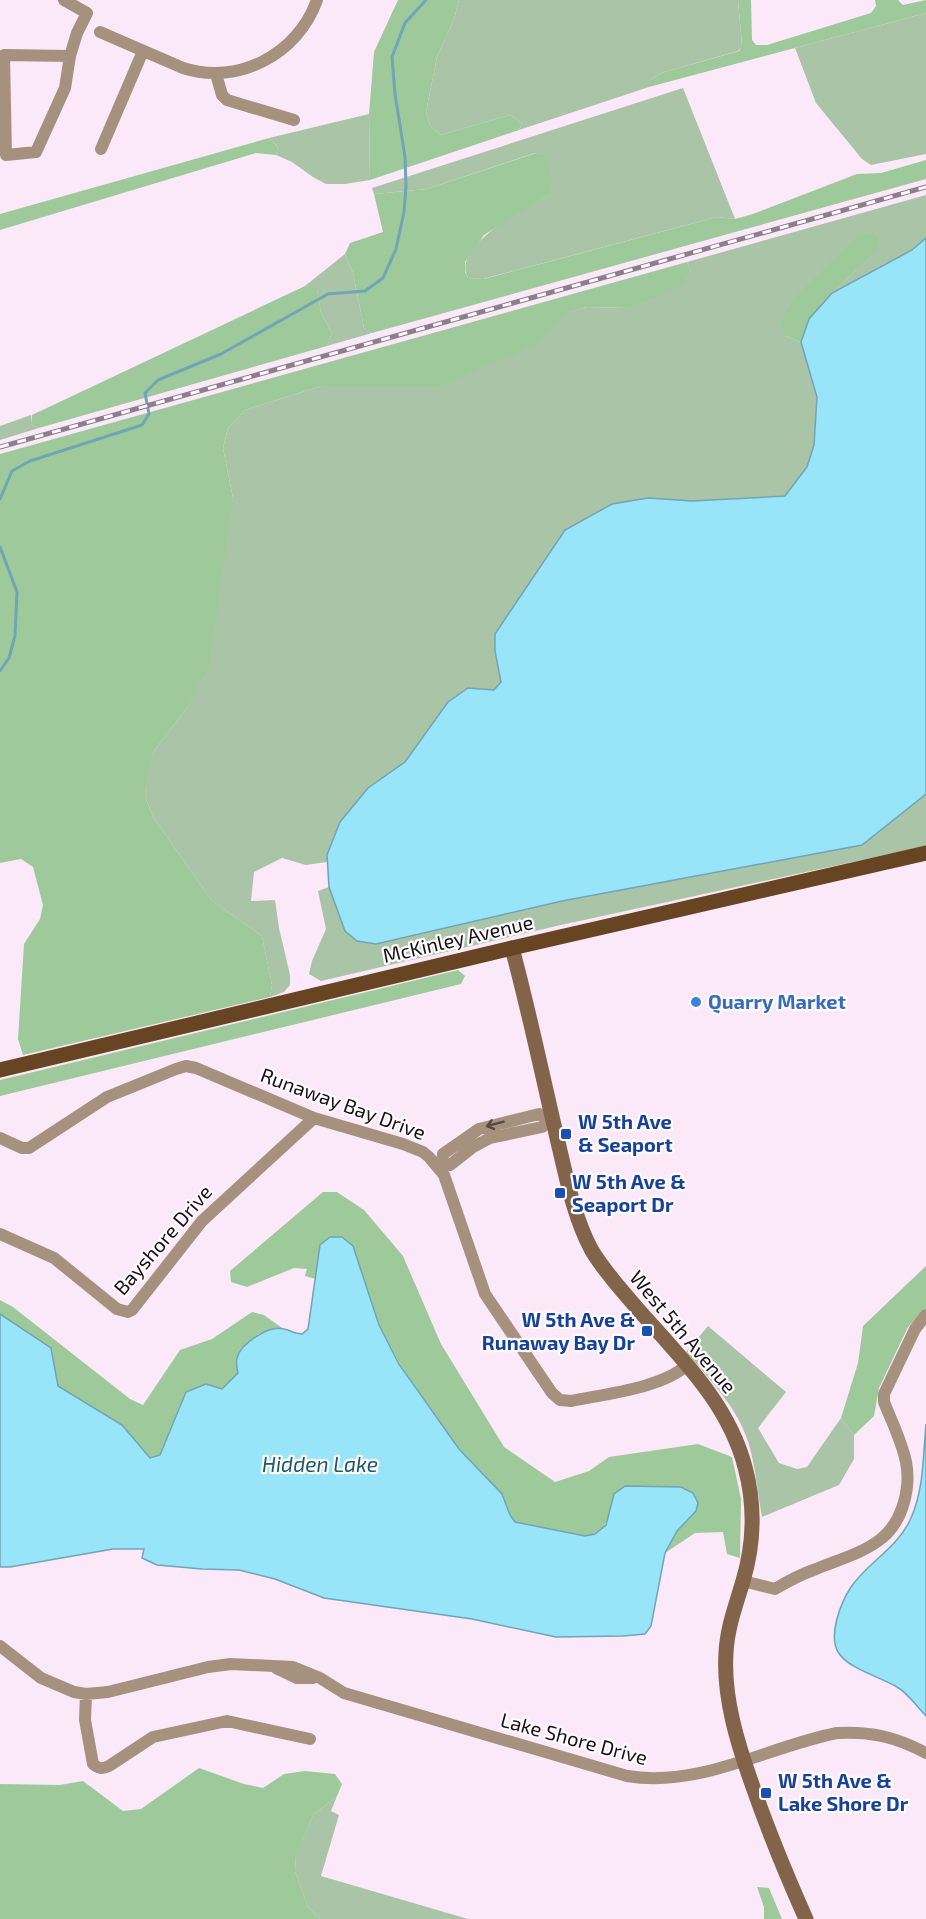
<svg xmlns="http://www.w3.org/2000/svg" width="926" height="1919" viewBox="0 0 926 1919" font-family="'Exo 2',sans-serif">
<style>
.green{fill:#aac4a7}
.forest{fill:#9eca9b}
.water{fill:#98e4f9;stroke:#71a4b5;stroke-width:1.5}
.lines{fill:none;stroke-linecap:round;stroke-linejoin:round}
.stream{stroke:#71a4b5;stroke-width:3}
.minor{stroke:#a6917f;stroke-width:12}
.secondary{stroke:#82644a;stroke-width:15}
.primary{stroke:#674523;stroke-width:15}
.rail-casing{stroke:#8b7f8a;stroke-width:5}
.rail{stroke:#fffbfe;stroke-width:3;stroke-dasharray:9;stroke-linecap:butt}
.oneway{stroke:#574a45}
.shop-dot{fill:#3f7fe0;stroke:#fffbfe;stroke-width:2}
.transit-dot{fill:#1a4fb4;stroke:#fffbfe;stroke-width:2}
.labels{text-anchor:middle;stroke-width:4.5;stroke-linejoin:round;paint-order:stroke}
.street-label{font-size:20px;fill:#161015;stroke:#fffbfe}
.shop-label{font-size:20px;font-weight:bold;fill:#366cbe;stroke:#fffbfe;text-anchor:start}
.transit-label{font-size:20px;font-weight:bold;fill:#164399;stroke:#fffbfe;text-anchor:start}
.water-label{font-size:21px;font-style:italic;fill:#1b5968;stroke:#fffbfe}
</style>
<rect width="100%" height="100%" fill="#fbe8f9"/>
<!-- green -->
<path class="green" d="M459 0H738L742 46 738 51 661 73 649 81V87L519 130 522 123 510 115 441 135 430 126 426 112 437 57 454 19Z
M926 13V154L871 165 862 159 816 103 795 48Z
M683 88 735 219 717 217 483 279 468 278C450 246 526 208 548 195L543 155 535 153 427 189 374 194 372 188Z
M369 114 370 180 345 184H326L313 177 292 162 276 155 278 147 269 138Z
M926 195V238L912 250 832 293 874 253 785 336 801 342 817 397 814 445 807 467 785 496 692 501 648 498 612 504 495 651 501 682 494 690 468 688 448 702 405 762 368 788 340 822 327 855V862L306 865 282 858 254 872 251 901 275 900 279 928 290 975V985L284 992 270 997 272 985 262 936 212 901 153 817 145 796 146 775 154 751 187 708 233 498 223 448 228 428 245 410 321 386H440L558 322 568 312 587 307 628 308 690 271 687 262Z
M345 254 353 273 364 328 372 333 327 346 332 333 321 313 317 289 305 286Z
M31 415V424L39 428 0 440V426Z
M926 794V846L561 925 321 981 309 974 312 961 326 929 318 891 329 887 345 931 376 944 562 901 862 845Z
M708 1326 786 1392 758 1428 779 1463 797 1469 807 1467 841 1418 854 1435V1459L839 1485 762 1517C758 1495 756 1471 750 1448 740 1410 711 1381 686 1352Z
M337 1796 331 1811 339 1815 321 1876 468 1919H320L308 1907 295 1871 296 1854 313 1815Z"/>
<!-- forest -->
<path class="forest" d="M398 0H459L454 19 437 57 426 112 430 126 441 135 510 115 522 123 519 130 370 180 369 114 374 52Z
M738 0H751L752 40 756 45H767L871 13 876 6 875 0H898L903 5 926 0V13L649 87V81L661 73 739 51 742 45Z
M269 138 278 147 276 155 256 153 0 230V214Z
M536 153 544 155 553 182 548 195 484 235 465 262V272L468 278 484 279 717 217 735 219 753 214 857 174 881 173 926 160V179L372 333 364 328 353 273 345 254 350 243 383 232 374 194 427 189Z
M873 232 880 242 874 253 832 293 809 319 801 342 785 336 780 323 794 298 857 236Z
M687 262 690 271 680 287 628 308 587 307 569 312 536 345 440 386H321L245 410 228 428 223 448 233 498 209 666 187 708 154 751 147 775 145 796 153 817 212 901 262 936 272 985 270 997 23 1055 18 1039 24 944 40 919 43 905 33 867 21 859 0 863V454Z
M305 286 317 288 321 313 332 333 327 346 39 428 31 424 32 415Z
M458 970 465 976 461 984 0 1096V1080Z
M323 1192H337L364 1210 403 1256 441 1344 504 1447 555 1482 589 1471 609 1457 698 1444 732 1457 741 1499 740 1558 727 1554 723 1532 695 1533 665 1553 677 1531 696 1511 614 1494C609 1514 609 1533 585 1536L515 1522 510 1515 502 1494 459 1449 400 1364 379 1325 353 1246 320 1245 316 1279 305 1276 307 1269 294 1268 247 1287 231 1282 230 1271Z
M926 1266V1308L908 1327 879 1388 874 1416 854 1435 841 1418 858 1363 863 1326Z
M0 1300 13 1307 130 1399 143 1405 180 1350 212 1339 252 1312 264 1315 282 1328 258 1334 237 1359 238 1373 222 1389 186 1392 160 1455 150 1459 122 1425 58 1386 51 1348 0 1314Z
M199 1768 244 1784 263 1788 284 1774 305 1771 335 1774 342 1784 337 1796 313 1815 296 1855 295 1871 308 1907 320 1919H0V1784L60 1785 83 1781 123 1811 141 1809Z
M757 1887 769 1888 782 1919H764V1907Z"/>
<!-- water -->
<path class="water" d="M926 238V794L862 845 562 901 376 944 357 941 345 931 329 887 327 855 340 822 368 788 405 762 448 702 468 688 494 690 501 682 495 651V634L565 530 612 504 648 498 692 501 785 496 807 467 814 445 817 397 801 342 809 319 832 293 912 250Z
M330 1237H342L353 1246 379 1325 399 1364 459 1449 502 1494 510 1515 515 1522 585 1536 595 1534 606 1525 614 1494 625 1486 681 1487 693 1493 698 1503 696 1511 677 1531 665 1553 651 1626 645 1634 623 1636 556 1637 472 1619 324 1598 275 1579 239 1570 202 1569 157 1565 142 1558 144 1549H113L10 1567H0V1314L51 1348 58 1386 122 1425 150 1458 160 1455 186 1392 206 1384 222 1389 238 1373C237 1369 236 1362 237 1358 241 1343 269 1325 284 1329 290 1330 295 1334 302 1334L308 1329 320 1245Z
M926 1424V1716C917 1707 908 1693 897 1687 881 1677 848 1669 838 1652 828 1635 841 1602 851 1587 868 1562 898 1548 911 1518 924 1489 923 1456 926 1424Z"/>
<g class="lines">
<!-- stream -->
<path class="stream" d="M0 499 12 471 30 461 142 425 149 414 145 393 158 380 221 354 328 294 365 291 383 278 396 249 404 212 406 186 405 157 395 94 392 57 405 23 426 0
M0 547 17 592 15 636 9 658 0 671"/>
<!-- minor -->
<path class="minor" d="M64 0 87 13 77 33 70 56 65 88 36 152 6 155 4 55 70 56
M100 32 183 68C238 86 298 54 317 0
M216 74 222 95 227 100 294 120
M101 149 143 51
M0 1138 22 1148H29L107 1097 176 1069 186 1066 196 1068 314 1118 403 1144 423 1152 429 1157 444 1175 485 1294 552 1393 560 1400 571 1401C605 1394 662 1388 687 1365
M442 1163 450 1165 473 1147 490 1138 542 1127 552 1118
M438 1166 442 1163 443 1154 479 1129 539 1114 552 1118
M0 1234 54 1258 117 1309 128 1312 132 1310 202 1221 314 1118
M743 1581 775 1589C788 1581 802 1574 816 1569 838 1560 864 1553 882 1538 903 1521 911 1487 906 1462 902 1442 892 1422 884 1402V1394L915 1329 926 1315
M0 1646 41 1678 74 1692 86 1694 108 1692 208 1667 231 1664 293 1667 320 1678 344 1693 627 1776C701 1788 766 1747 837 1733 870 1731 896 1737 926 1753
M276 1668 297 1678H313
M86 1694 85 1720 93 1764C99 1769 103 1769 109 1766L153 1737 227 1721 310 1739"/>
<!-- secondary -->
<path class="secondary" d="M512 948C529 1011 542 1074 557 1138 566 1175 573 1215 591 1249 603 1270 620 1288 636 1307 679 1356 728 1402 745 1467 755 1504 754 1544 743 1581 736 1605 727 1628 726 1653 723 1698 738 1745 753 1787 769 1833 786 1874 806 1919"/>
<!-- primary -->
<path class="primary" d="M0 1070 512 948 926 853"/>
<!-- rail casing -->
<g class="rail-casing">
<path id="rail" d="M0 447 926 187"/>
</g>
<!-- rail -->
<use href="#rail" class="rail"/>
</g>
<!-- one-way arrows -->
<defs><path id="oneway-shaft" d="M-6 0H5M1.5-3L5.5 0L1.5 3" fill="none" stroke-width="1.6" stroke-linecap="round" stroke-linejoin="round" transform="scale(1.5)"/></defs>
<use class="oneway" href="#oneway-shaft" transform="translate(495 1124) rotate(165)"/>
<!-- markers -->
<circle class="shop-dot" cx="696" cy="1002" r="6"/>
<g class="transit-dot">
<rect x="560" y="1128" width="12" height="12" rx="3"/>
<rect x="554" y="1187" width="12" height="12" rx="3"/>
<rect x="641" y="1325" width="12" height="12" rx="3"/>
<rect x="760" y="1787" width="12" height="12" rx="3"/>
</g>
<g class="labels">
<!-- street labels -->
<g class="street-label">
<text transform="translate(458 939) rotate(-13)" y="7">McKinley Avenue</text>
<text transform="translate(343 1104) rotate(20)" y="7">Runaway Bay Drive</text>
<text transform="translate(163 1240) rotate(-49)" y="7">Bayshore Drive</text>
<text transform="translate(683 1332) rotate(50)" y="7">West 5th Avenue</text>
<text transform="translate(574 1739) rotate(15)" y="7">Lake Shore Drive</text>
</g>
<!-- shop labels -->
<g class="shop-label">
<text x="708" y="1009">Quarry Market</text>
</g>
<!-- transit labels -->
<g class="transit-label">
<text x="578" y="1129">W 5th Ave<tspan x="578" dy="23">&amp; Seaport</tspan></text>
<text x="572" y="1189">W 5th Ave &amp;<tspan x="572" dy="23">Seaport Dr</tspan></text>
<text x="635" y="1327" text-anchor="end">W 5th Ave &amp;<tspan x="635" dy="23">Runaway Bay Dr</tspan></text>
<text x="778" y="1788">W 5th Ave &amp;<tspan x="778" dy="23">Lake Shore Dr</tspan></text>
</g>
<!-- water labels -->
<g class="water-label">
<text x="320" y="1472">Hidden Lake</text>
</g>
</g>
</svg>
